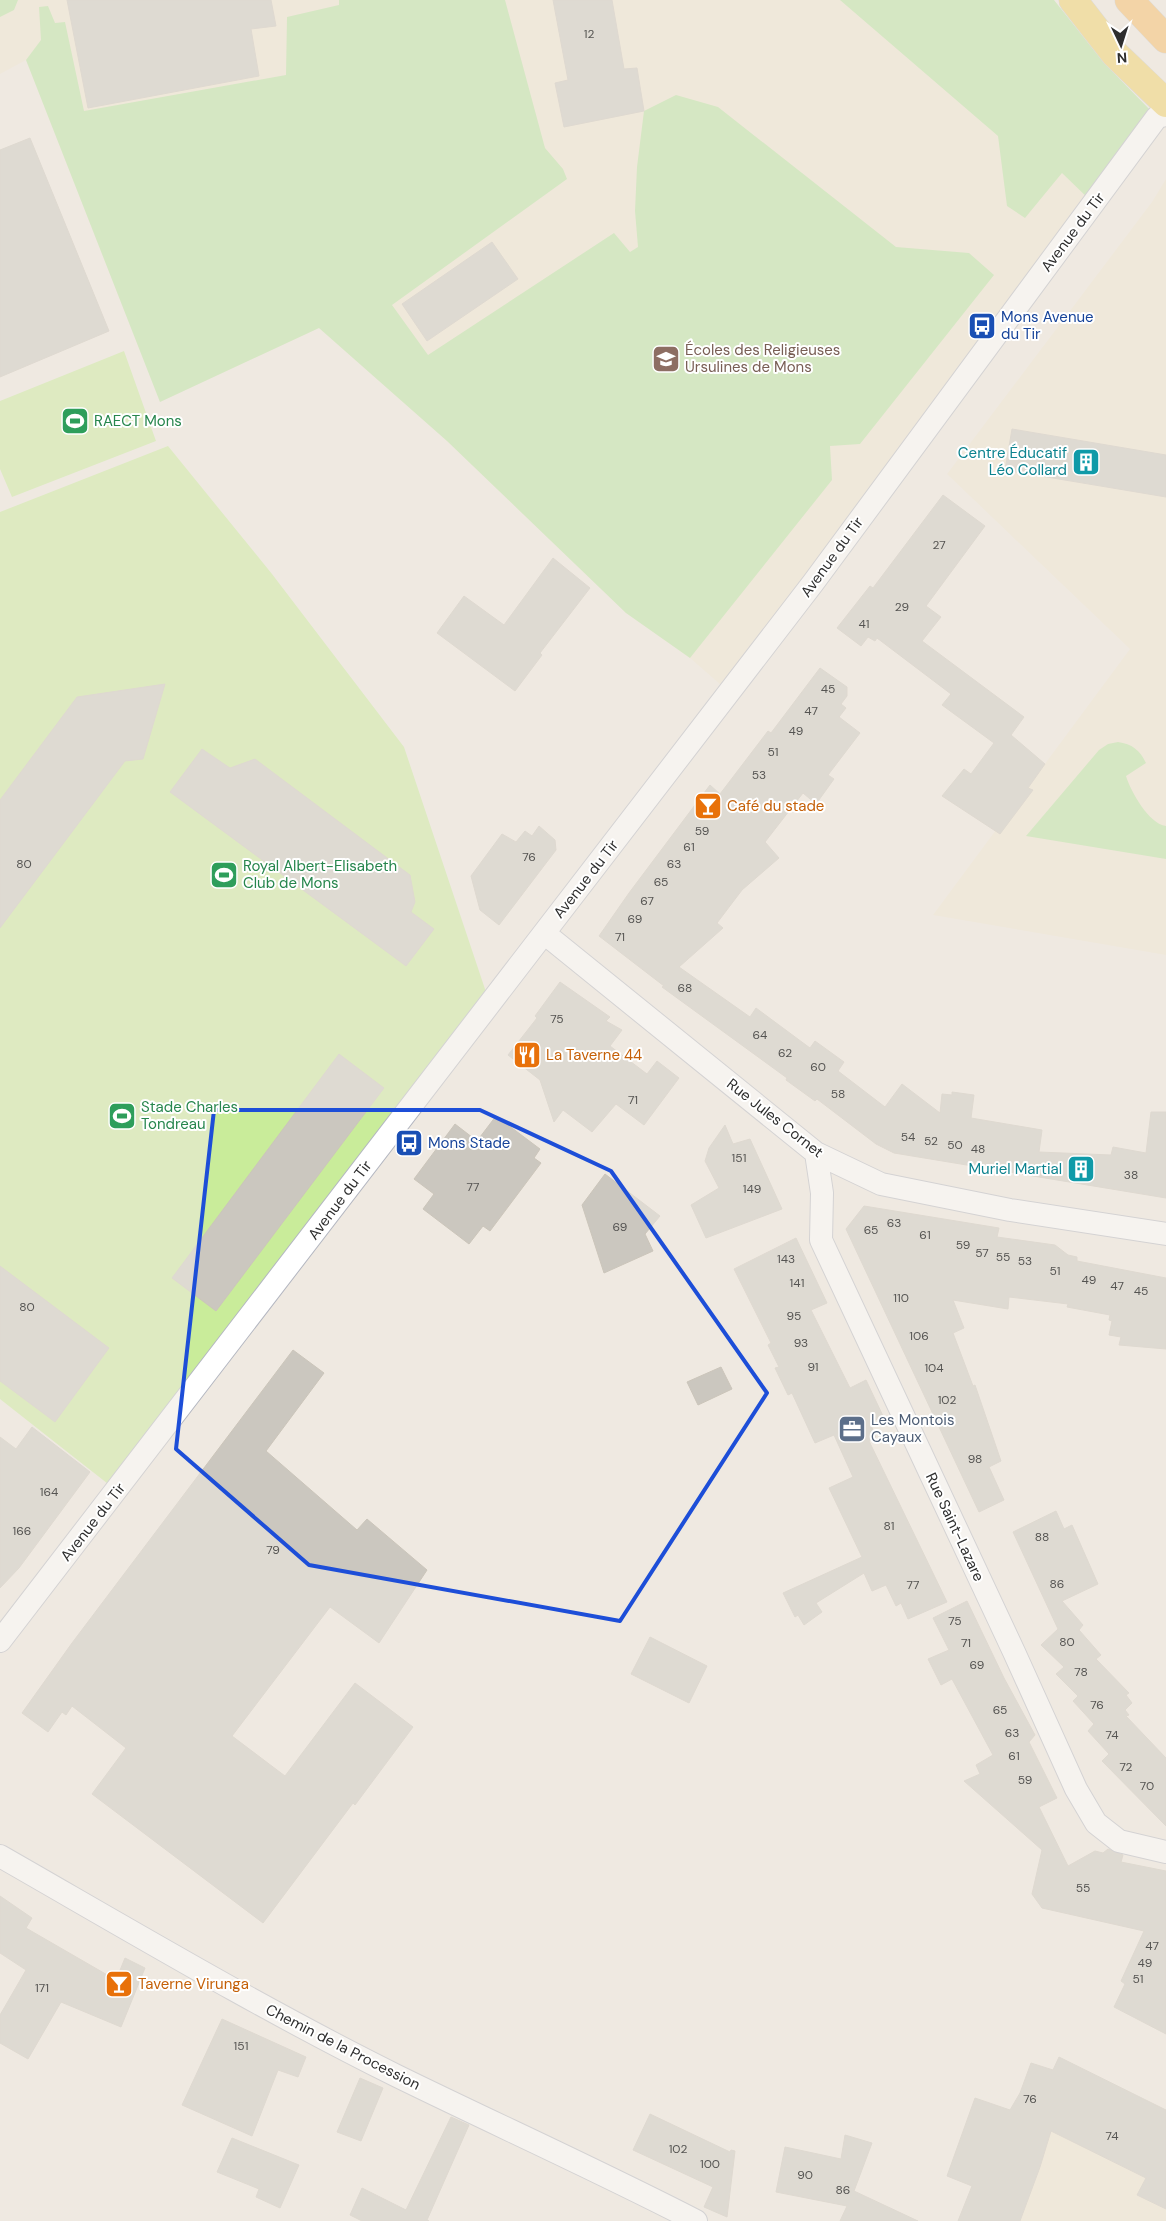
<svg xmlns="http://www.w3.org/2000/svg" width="1166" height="2221" viewBox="0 0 1166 2221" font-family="'DM Sans',sans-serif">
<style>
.education{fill:#f0e6d1}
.green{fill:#b6e59e}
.pitch{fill:#c9ec9a}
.building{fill:#cbc7bf;stroke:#cbc5ba}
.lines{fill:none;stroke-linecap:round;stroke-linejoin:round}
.minor-casing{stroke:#b4b7c1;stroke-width:24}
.primary-casing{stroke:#c9c9c9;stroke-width:29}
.trunk-casing{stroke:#c9c9c9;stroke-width:29}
.minor{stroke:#fff;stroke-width:22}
.primary{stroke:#f2d163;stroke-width:28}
.trunk{stroke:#f8ba60;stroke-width:28}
.marked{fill:none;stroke:#1d4ed8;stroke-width:4;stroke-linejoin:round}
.labels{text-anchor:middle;stroke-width:4;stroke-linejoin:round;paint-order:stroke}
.number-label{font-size:12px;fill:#555452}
.street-label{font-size:15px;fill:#2e2e2e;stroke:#fff}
.transit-label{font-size:15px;fill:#164399;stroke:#fff;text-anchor:start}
.education-label{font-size:15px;fill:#785e54;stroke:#fff;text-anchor:start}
.leisure-label{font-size:15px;fill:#27864d;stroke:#fff;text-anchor:start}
.culture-label{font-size:15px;fill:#0d838f;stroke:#fff;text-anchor:end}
.food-label{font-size:15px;fill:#c56008;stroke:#fff;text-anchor:start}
.service-label{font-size:15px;fill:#4e5e75;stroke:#fff;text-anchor:start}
</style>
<rect width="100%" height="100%" fill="#efe9e1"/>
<!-- education -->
<path class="education" d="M0 0H889L1094 204 729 692 690 658 626 613 447 441 319 328 160 402 26 60 0 74Z
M1166 179V955L933 915 1130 649 947 474 1152 202Z
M1050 2088 1166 2192V2221H996Z"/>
<!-- green -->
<path class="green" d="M0 0H18L14 10 0 17Z
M339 0H505L545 148 563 169 567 179 392 305 428 355 614 233 630 252 638 247 635 211 637 167 644 111 676 95 718 107 896 247 969 253 994 275 860 444 830 446 832 480 690 658 626 613 447 441 319 328 160 402 26 60 41 40 39 7 48 6 55 23 65 22 84 111 286 75 287 17 339 5Z
M840 0H1054L1104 63 1157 117 1094 204 1062 173 1025 218 1007 206 998 136Z
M1118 742C1132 744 1140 750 1146 763L1126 776C1131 792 1149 824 1166 826V859L1026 836 1099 750 1108 744Z"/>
<!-- pitch -->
<path class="pitch" d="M124 351 156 441 12 497 0 469V401Z
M168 446 272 574 404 747 490 1004 117 1491 0 1399V512Z"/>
<!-- building -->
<path class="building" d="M67 0H271L276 26 251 29 259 76 88 108Z
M553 0H612L624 69 637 68 644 111 564 127 555 83 568 80Z
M30 138 109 331 0 377V150Z
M492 242 518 279 427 341 402 304Z
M1012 429 1166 455V497L1005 470Z
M943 495 985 526 926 606 941 617 922 641 1024 717 1011 735 1045 764 1028 788 1033 790 1000 834 942 796 964 769 971 774 994 743 942 705 951 694 877 638 875 641 868 637 861 646 837 628 870 586 873 588Z
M553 558 590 588 540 653 542 655 515 691 437 633 464 596 504 625Z
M820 668 847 687V696L841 704 846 708 839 717 860 733 828 775 834 779 816 804 803 793 765 842 779 858 742 890 717 923 723 928 679 967 750 1017 756 1008 810 1048 815 1041 844 1062 838 1071 885 1107 902 1084 940 1113 942 1094 952 1095V1092L974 1095 971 1118 1042 1130 1039 1152 1111 1155 1113 1147 1146 1153 1151 1112H1166V1198L894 1153 876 1144 817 1099 815 1101 786 1080 787 1078 662 987 664 986 599 936 629 893 710 785 720 794 768 731 771 733Z
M165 684 143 759 125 761 0 928V800L77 697Z
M202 749 230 768 255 759 410 875 415 902 411 912 434 929 406 966 170 792Z
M539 826 555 840 556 850 499 925 480 910 471 876 502 834 516 842 525 831 532 836Z
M560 982 610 1017 606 1021 622 1030 610 1046 647 1074 657 1061 679 1078 644 1125 616 1104 592 1132 563 1110 554 1122 540 1080 508 1055 537 1018 535 1016Z
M339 1054 384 1088 216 1311 172 1278Z
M496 1116 540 1149 534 1158 541 1163 490 1231 483 1226 469 1244 423 1209 434 1194 414 1179 455 1124 477 1141Z
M725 1125 733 1144 750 1139 782 1209 706 1238 691 1205 719 1188 705 1161 709 1148Z
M605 1174 660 1216 645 1234 653 1251 604 1273 582 1205Z
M864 1206 999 1228 997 1237 1055 1245 1068 1255 1077 1257V1261L1166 1278V1349L1119 1345 1121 1337 1109 1335 1112 1321 1109 1320 1110 1315 1067 1307 1068 1304 1009 1297 1008 1309 953 1300 964 1328 953 1333 973 1386 975 1385 1001 1461 989 1467 1004 1500 979 1512 846 1229Z
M796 1238 827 1303 811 1310 850 1388 866 1380 883 1416 870 1423 876 1437 869 1441 947 1602 908 1619 901 1603 896 1606 886 1585 872 1591 864 1573 816 1603 822 1612 804 1625 798 1615 795 1617 783 1593 862 1557 829 1488 853 1477 834 1435 815 1443 792 1393 788 1395 775 1368 779 1367 768 1345 771 1343 734 1269Z
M0 1266 109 1348 55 1422 0 1381Z
M293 1350 324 1373 266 1451 357 1530 367 1519 427 1570 379 1643 330 1607 232 1736 285 1776 355 1683 413 1727 355 1805 353 1803 263 1923 92 1794 126 1748 72 1706 66 1715 62 1712 48 1732 22 1713 72 1643Z
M721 1367 732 1389 698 1405 687 1382Z
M32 1427 90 1472 19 1568 0 1588V1437L16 1449Z
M1056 1511 1064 1529 1072 1525 1098 1584 1062 1601 1083 1625 1079 1630 1101 1655 1096 1659 1129 1693 1126 1695 1132 1703 1125 1710 1129 1715 1126 1716 1166 1758V1826L1102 1761 1109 1754 1088 1731 1094 1724 1073 1701 1078 1696 1056 1674 1064 1667 1041 1645 1058 1629 1013 1532Z
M967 1601 1004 1678 1035 1735 1029 1742 1057 1798 1039 1807 1068 1866 1095 1851 1103 1853 1108 1849 1123 1855 1121 1862 1166 1871V2034L1114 2007 1125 1984 1121 1981 1144 1931 1042 1908 1032 1894 1042 1850 964 1781 980 1774 976 1765 993 1755 952 1679 941 1685 928 1659 949 1650 933 1618Z
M650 1637 707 1666 689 1703 631 1674Z
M0 1896 32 1918 26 1928 116 1980 125 1958 145 1968 121 2027 61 2002 28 2059 0 2043V2015L26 1970 0 1953Z
M222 2019 306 2057 298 2077 278 2070 252 2136 182 2105Z
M1059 2057 1166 2110V2209L1137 2195 1146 2178 1051 2131 1040 2167 1020 2221H958L972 2186 947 2176 975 2098 1010 2110 1020 2093 1031 2063 1053 2070Z
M360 2078 383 2088 361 2141 337 2132Z
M650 2114 730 2152 731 2150 735 2151 727 2217 704 2207 713 2187 633 2150Z
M451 2117 469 2125 427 2220 429 2221H362L350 2215 362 2188 406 2210Z
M845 2135 872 2143 854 2191 918 2221H840L847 2206 776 2192 785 2147 841 2159Z
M232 2138 299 2165 280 2208 256 2197 259 2189 217 2172Z"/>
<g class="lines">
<!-- minor casing -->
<g class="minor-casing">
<path id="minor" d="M544 933 816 1153 881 1184 1010 1210 1166 1234
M816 1153 822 1193 821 1240 1014 1652 1076 1789 1096 1823 1119 1841 1166 1852
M0 1641 813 583 1157 117 1166 115
M0 1856C131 1931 262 2009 397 2076 497 2125 597 2170 696 2221"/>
</g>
<!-- primary casing -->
<g class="primary-casing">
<path id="primary" d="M1073 0 1115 54 1166 103"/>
</g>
<!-- trunk casing -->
<g class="trunk-casing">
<path id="trunk" d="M1129 0 1166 39"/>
</g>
<!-- minor -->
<use href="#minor" class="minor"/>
<!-- primary -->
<use href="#primary" class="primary"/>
<!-- trunk -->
<use href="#trunk" class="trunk"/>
</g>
<!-- marked area -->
<path d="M0 0H1166V2221H0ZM214 1110H480L611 1171 767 1393 620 1621 309 1565 176 1449Z" fill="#efe9e1" fill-opacity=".55" fill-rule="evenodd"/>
<path class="marked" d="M214 1110H480L611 1171 767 1393 620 1621 309 1565 176 1449Z"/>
<!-- icons -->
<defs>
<g id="bus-square" transform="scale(1.4375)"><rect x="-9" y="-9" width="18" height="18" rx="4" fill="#1a4fb4" stroke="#fff"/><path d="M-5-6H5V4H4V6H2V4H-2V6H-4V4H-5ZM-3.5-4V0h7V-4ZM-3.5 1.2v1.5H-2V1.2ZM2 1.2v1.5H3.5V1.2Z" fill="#fff"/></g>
<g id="university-square" transform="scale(1.4375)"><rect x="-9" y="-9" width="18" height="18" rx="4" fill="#8d6e63" stroke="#fff"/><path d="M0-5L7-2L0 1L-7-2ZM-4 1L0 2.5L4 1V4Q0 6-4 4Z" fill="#fff"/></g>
<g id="stadium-square" transform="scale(1.4375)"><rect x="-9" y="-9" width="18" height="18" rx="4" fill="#2e9e5b" stroke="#fff"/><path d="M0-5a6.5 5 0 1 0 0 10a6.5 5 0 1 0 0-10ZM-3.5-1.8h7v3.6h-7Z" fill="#fff"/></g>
<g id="building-square" transform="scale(1.4375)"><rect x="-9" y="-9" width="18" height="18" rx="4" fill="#0f9aa8" stroke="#fff"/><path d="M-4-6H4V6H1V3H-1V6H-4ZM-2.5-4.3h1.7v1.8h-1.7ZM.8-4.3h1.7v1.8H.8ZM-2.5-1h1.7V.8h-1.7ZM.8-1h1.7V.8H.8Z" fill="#fff"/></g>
<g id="bar-square" transform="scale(1.4375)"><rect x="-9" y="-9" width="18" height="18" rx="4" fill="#e8710a" stroke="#fff"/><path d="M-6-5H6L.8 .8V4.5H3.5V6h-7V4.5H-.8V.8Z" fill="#fff"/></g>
<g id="restaurant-square" transform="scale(1.4375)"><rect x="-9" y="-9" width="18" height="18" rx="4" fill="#e8710a" stroke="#fff"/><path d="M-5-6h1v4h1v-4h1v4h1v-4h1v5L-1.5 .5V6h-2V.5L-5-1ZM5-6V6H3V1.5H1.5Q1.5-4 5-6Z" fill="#fff"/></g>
<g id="office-square" transform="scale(1.4375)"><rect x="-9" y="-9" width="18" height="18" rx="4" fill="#5c6f8a" stroke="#fff"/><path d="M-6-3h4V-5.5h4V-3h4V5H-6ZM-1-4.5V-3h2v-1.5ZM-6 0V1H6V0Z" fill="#fff"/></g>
</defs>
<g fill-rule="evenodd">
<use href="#bus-square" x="982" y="326"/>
<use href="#university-square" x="666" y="359"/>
<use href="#stadium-square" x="75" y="421"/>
<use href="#building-square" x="1086" y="462"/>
<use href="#bar-square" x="708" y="806"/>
<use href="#stadium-square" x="224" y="875"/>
<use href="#restaurant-square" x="527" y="1055"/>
<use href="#stadium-square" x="122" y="1116"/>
<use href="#bus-square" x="409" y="1143"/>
<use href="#building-square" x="1081" y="1169"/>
<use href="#office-square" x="852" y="1429"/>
<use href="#bar-square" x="119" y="1984"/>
</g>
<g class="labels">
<!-- number labels -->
<g class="number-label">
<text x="589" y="38">12</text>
<text x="939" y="549">27</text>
<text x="902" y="611">29</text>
<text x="864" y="628">41</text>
<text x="828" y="693">45</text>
<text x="811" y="715">47</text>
<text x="796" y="735">49</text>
<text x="773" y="756">51</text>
<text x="759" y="779">53</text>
<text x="702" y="835">59</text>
<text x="689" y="851">61</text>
<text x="529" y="861">76</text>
<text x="24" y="868">80</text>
<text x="674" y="868">63</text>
<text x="661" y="886">65</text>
<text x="647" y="905">67</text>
<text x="635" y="923">69</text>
<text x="620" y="941">71</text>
<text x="685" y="992">68</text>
<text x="557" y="1023">75</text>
<text x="760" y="1039">64</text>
<text x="785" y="1057">62</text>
<text x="818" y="1071">60</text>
<text x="838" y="1098">58</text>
<text x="633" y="1104">71</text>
<text x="908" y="1141">54</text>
<text x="931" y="1145">52</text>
<text x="955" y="1149">50</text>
<text x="978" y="1153">48</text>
<text x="739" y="1162">151</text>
<text x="1131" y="1179">38</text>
<text x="473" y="1191">77</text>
<text x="752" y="1193">149</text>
<text x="894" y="1227">63</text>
<text x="620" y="1231">69</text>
<text x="871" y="1234">65</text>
<text x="925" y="1239">61</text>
<text x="963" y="1249">59</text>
<text x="982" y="1257">57</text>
<text x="1003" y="1261">55</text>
<text x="786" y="1263">143</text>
<text x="1025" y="1265">53</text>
<text x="1055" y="1275">51</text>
<text x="1089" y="1284">49</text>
<text x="797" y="1287">141</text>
<text x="1117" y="1290">47</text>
<text x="1141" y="1295">45</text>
<text x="901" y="1302">110</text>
<text x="27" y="1311">80</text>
<text x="794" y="1320">95</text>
<text x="919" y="1340">106</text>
<text x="801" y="1347">93</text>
<text x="813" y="1371">91</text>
<text x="934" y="1372">104</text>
<text x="947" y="1404">102</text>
<text x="975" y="1463">98</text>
<text x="49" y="1496">164</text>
<text x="889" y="1530">81</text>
<text x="22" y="1535">166</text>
<text x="1042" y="1541">88</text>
<text x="273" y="1554">79</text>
<text x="1057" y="1588">86</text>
<text x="913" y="1589">77</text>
<text x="955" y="1625">75</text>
<text x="1067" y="1646">80</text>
<text x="966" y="1647">71</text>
<text x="977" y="1669">69</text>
<text x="1081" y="1676">78</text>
<text x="1097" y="1709">76</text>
<text x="1000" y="1714">65</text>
<text x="1012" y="1737">63</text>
<text x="1112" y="1739">74</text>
<text x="1014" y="1760">61</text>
<text x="1126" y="1771">72</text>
<text x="1025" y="1784">59</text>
<text x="1147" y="1790">70</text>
<text x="1083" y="1892">55</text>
<text x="1152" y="1950">47</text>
<text x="1145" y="1967">49</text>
<text x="1138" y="1983">51</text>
<text x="42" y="1992">171</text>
<text x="241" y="2050">151</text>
<text x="1030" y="2103">76</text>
<text x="1112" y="2140">74</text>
<text x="678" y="2153">102</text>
<text x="710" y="2168">100</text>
<text x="805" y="2179">90</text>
<text x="843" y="2194">86</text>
</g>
<!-- street labels -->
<g class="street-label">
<text transform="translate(1073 232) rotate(-53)" y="5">Avenue du Tir</text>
<text transform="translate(832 557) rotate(-54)" y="5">Avenue du Tir</text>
<text transform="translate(586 879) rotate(-52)" y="5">Avenue du Tir</text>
<text transform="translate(775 1118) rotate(38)" y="5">Rue Jules Cornet</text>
<text transform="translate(340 1200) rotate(-53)" y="5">Avenue du Tir</text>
<text transform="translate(93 1522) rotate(-52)" y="5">Avenue du Tir</text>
<text transform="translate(955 1527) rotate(65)" y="5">Rue Saint-Lazare</text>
<text transform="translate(343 2047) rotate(27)" y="5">Chemin de la Procession</text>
</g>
<!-- transit labels -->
<g class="transit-label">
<text x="1001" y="322">Mons Avenue<tspan x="1001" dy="17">du Tir</tspan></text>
<text x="428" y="1148">Mons Stade</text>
</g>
<!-- education labels -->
<g class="education-label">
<text x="685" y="355">Écoles des Religieuses<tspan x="685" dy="17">Ursulines de Mons</tspan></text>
</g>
<!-- leisure labels -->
<g class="leisure-label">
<text x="94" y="426">RAECT Mons</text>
<text x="243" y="871">Royal Albert-Elisabeth<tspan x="243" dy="17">Club de Mons</tspan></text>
<text x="141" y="1112">Stade Charles<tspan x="141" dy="17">Tondreau</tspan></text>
</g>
<!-- culture labels -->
<g class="culture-label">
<text x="1067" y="458">Centre Éducatif<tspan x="1067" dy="17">Léo Collard</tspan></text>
<text x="1062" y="1174">Muriel Martial</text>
</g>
<!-- food labels -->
<g class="food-label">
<text x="727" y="811">Café du stade</text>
<text x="546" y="1060">La Taverne 44</text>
<text x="138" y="1989">Taverne Virunga</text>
</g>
<!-- service labels -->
<g class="service-label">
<text x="871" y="1425">Les Montois<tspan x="871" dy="17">Cayaux</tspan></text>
</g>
</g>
<!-- north arrow -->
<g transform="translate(1121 45) rotate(176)" stroke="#ffffff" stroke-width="4" paint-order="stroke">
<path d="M0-4L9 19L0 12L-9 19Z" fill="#2e2e2e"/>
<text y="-8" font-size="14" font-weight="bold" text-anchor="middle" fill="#2e2e2e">N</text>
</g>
</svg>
